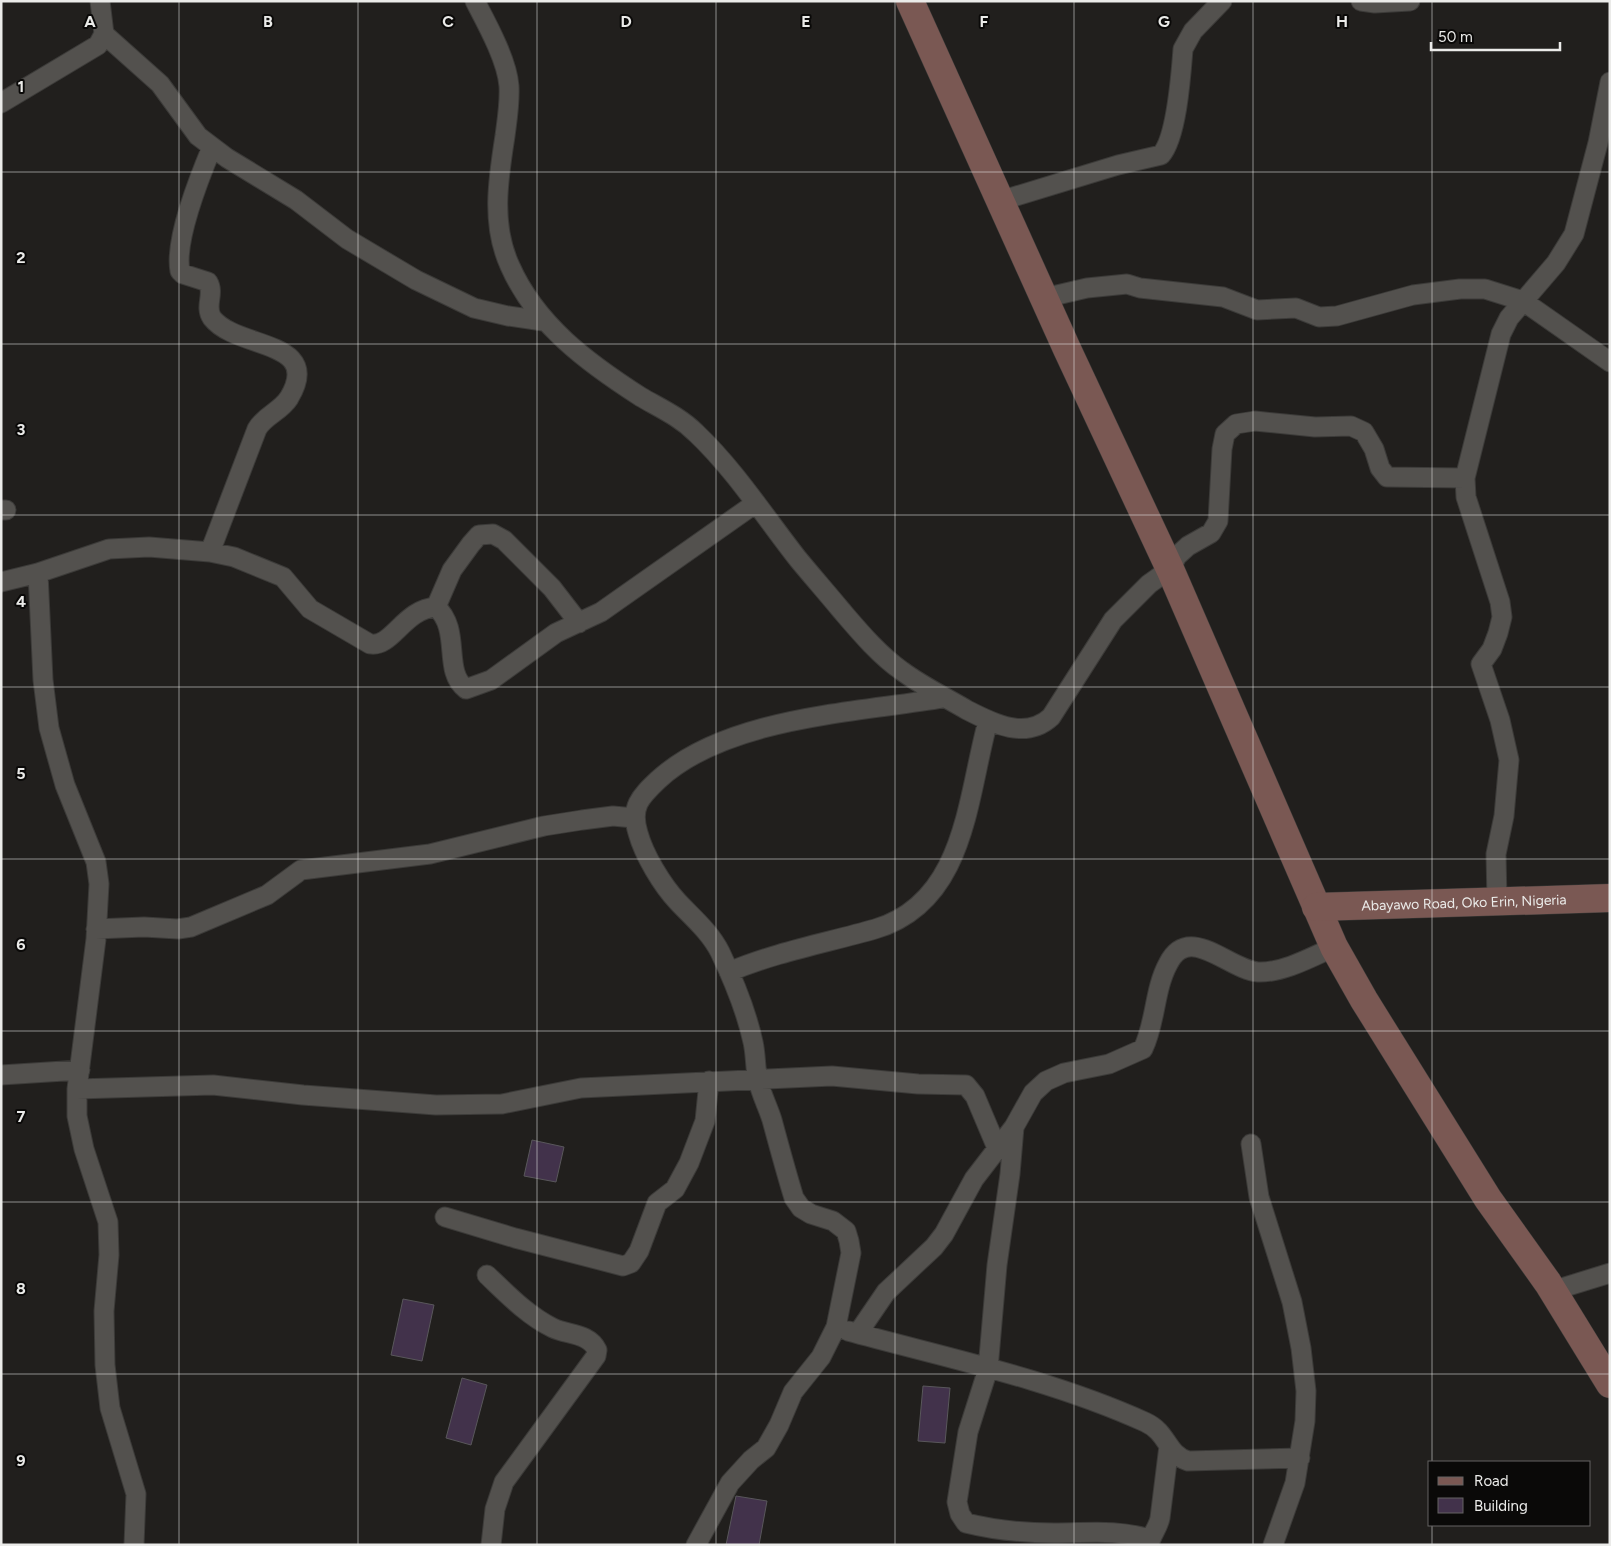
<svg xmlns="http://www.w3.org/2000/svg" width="1611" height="1546" viewBox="0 0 1611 1546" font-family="Figtree,sans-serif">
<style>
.building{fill:#42324b;stroke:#59575b}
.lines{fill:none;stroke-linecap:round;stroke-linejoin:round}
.street-casing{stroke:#3c3b39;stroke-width:21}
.secondary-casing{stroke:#3c3b39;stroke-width:29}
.street{stroke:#53514e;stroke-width:19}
.secondary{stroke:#7a5853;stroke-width:28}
.grid{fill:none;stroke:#ebebe9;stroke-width:1;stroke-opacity:0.55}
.labels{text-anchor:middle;stroke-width:4;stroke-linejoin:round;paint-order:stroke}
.street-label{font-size:14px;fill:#ebebe9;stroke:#0a0908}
.grid-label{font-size:16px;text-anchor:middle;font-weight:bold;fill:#ebebe9;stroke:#0a0908;stroke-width:4;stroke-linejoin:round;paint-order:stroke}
</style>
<rect width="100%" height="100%" fill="#211f1d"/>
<!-- building -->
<path class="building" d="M532 1140 564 1147 556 1182 524 1176Z
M403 1299 434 1305 422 1361 391 1355Z
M462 1378 487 1385 471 1445 446 1438Z
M923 1386 950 1388 945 1443 918 1441Z
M736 1496 767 1501 759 1545H726Z"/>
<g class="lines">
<!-- street casing -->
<g class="street-casing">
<path id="street" d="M475 1C487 24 507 60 509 86 510 103 507 120 505 136 498 180 491 225 510 266 536 325 588 363 641 397 660 408 680 417 696 433 735 470 765 517 798 559 812 576 827 593 841 610 859 631 879 655 902 671 922 686 945 697 967 710 994 724 1026 740 1051 717L1113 620 1149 584 1170 569 1177 556 1188 546 1211 533 1218 521 1222 449 1225 434 1236 424 1255 421 1315 427 1351 426 1364 432 1374 449 1380 468 1387 477 1465 478
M1361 1 1375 3 1410 1
M104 34 160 84 198 136 227 158 296 200 347 239 416 280 474 308 508 316 543 321
M1 103 98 45 104 34 100 1
M1000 201 1118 165 1161 155C1177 137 1181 74 1183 49L1193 31 1222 1
M1044 298 1087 288 1127 284 1140 288 1223 297 1257 310 1296 308 1319 317 1337 316 1413 295 1460 289H1485L1523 301 1610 362
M1 510H6
M210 552 257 429C265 415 280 412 289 398 324 339 237 350 212 318 204 306 215 294 208 282L183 274 180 271C174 240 200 176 212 147
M38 573 43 680 49 728 65 785 96 862 99 884 96 939 77 1089V1116L84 1149 108 1222 109 1255 104 1311 105 1365 110 1408 136 1494 134 1545
M1 582 38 573 109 549 149 547 210 552 234 557 283 577 310 609 370 644C392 648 404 609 436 607 462 630 442 671 466 689L491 680 556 633 601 612 756 503
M436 607 452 570 471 544 479 535 493 534 504 540 552 588 579 623
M1497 901 1496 854 1504 816 1509 760 1500 720 1481 664 1492 649 1498 633 1502 617 1500 602 1466 497 1465 478 1501 334 1509 318 1556 263 1574 234 1598 143 1610 82
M96 929 144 927 178 929 191 927 267 895 301 870 430 854 544 826 582 820 613 816 634 818
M729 972C776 952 826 943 875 929 966 902 967 797 988 721
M1 1075 80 1070
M77 1089 213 1085 303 1095 436 1105 502 1104 581 1088 832 1076 918 1084 966 1085 975 1096 997 1148
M1014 1127 1010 1174 997 1265 988 1369 968 1432 957 1502 960 1514 966 1523C994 1530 1025 1533 1054 1533 1090 1533 1115 1529 1150 1539
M1251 1144 1259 1197 1292 1302 1301 1348 1306 1391 1305 1421 1295 1483 1273 1545
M445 1217 515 1238 623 1266 631 1263 639 1251 657 1203 675 1189 689 1163 705 1121 709 1081
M487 1275C507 1294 528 1316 553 1328 568 1335 589 1333 597 1350L596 1356 504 1482 495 1509 491 1545
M1552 1291 1610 1273
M848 1331C947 1358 1050 1379 1145 1422 1169 1433 1165 1453 1188 1461L1300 1458
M858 1333 886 1292 934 1247 944 1234 974 1179 1014 1127 1033 1093 1046 1081 1064 1073 1109 1064 1143 1049C1156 1022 1154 990 1168 964 1189 922 1229 970 1258 972 1283 973 1312 957 1334 947
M696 1545 730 1483 751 1460 766 1448 779 1425 793 1392 821 1357 836 1327 851 1253 849 1241 846 1231 833 1221 811 1214 801 1208 794 1198C786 1172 779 1146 772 1120 768 1107 761 1094 758 1080 755 1068 756 1055 753 1042 746 1010 734 981 720 952 710 932 693 918 678 902 662 885 644 855 638 833 630 807 640 797 658 780 726 717 855 713 943 698
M1149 1545C1151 1535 1158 1528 1160 1518L1169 1446"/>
</g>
<!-- secondary casing -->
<g class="secondary-casing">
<g id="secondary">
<path d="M910 1 1067 349 1170 569 1334 947 1364 1000 1488 1199 1548 1283 1610 1384"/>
<path id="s1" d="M1316 907 1610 898"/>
</g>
</g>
<!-- street -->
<use href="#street" class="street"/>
<!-- secondary -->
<use href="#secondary" class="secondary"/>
</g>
<!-- grid -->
<path class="grid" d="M179 1V1545M358 1V1545M537 1V1545M716 1V1545M895 1V1545M1074 1V1545M1253 1V1545M1432 1V1462M1 172H1610M1 344H1610M1 515H1610M1 687H1610M1 859H1610M1 1031H1610M1 1202H1610M1 1374H1610M1432 1525V1545"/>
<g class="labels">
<!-- street labels -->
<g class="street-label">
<text dy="5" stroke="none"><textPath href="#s1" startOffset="148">Abayawo Road, Oko Erin, Nigeria</textPath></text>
</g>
</g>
<g class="grid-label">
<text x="90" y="27">A</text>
<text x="268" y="27">B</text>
<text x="448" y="27">C</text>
<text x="626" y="27">D</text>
<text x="806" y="27">E</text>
<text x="984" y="27">F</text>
<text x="1164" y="27">G</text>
<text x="1342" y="27">H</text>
<text x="21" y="92">1</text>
<text x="21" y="263">2</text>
<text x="21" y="435">3</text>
<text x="21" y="607">4</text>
<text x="21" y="779">5</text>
<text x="21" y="950">6</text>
<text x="21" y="1122">7</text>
<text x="21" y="1294">8</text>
<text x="21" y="1466">9</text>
</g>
<!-- border -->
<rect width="1611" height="1546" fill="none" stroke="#ebebe9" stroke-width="5"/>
<!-- legend -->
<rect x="1428" y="1461" width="162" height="65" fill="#0a0908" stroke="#646362"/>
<rect x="1438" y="1477" width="25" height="8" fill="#7a5853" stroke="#646362"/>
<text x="1474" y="1486" font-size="15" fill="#ebebe9">Road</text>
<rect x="1438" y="1498" width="25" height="15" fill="#42324b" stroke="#646362"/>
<text x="1474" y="1511" font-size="15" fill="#ebebe9">Building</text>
<!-- scale -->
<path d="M1431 42v8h129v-8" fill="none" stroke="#ebebe9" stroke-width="2.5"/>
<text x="1438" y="42" font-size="15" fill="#ebebe9" stroke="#0a0908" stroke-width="4" paint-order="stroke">50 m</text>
</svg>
